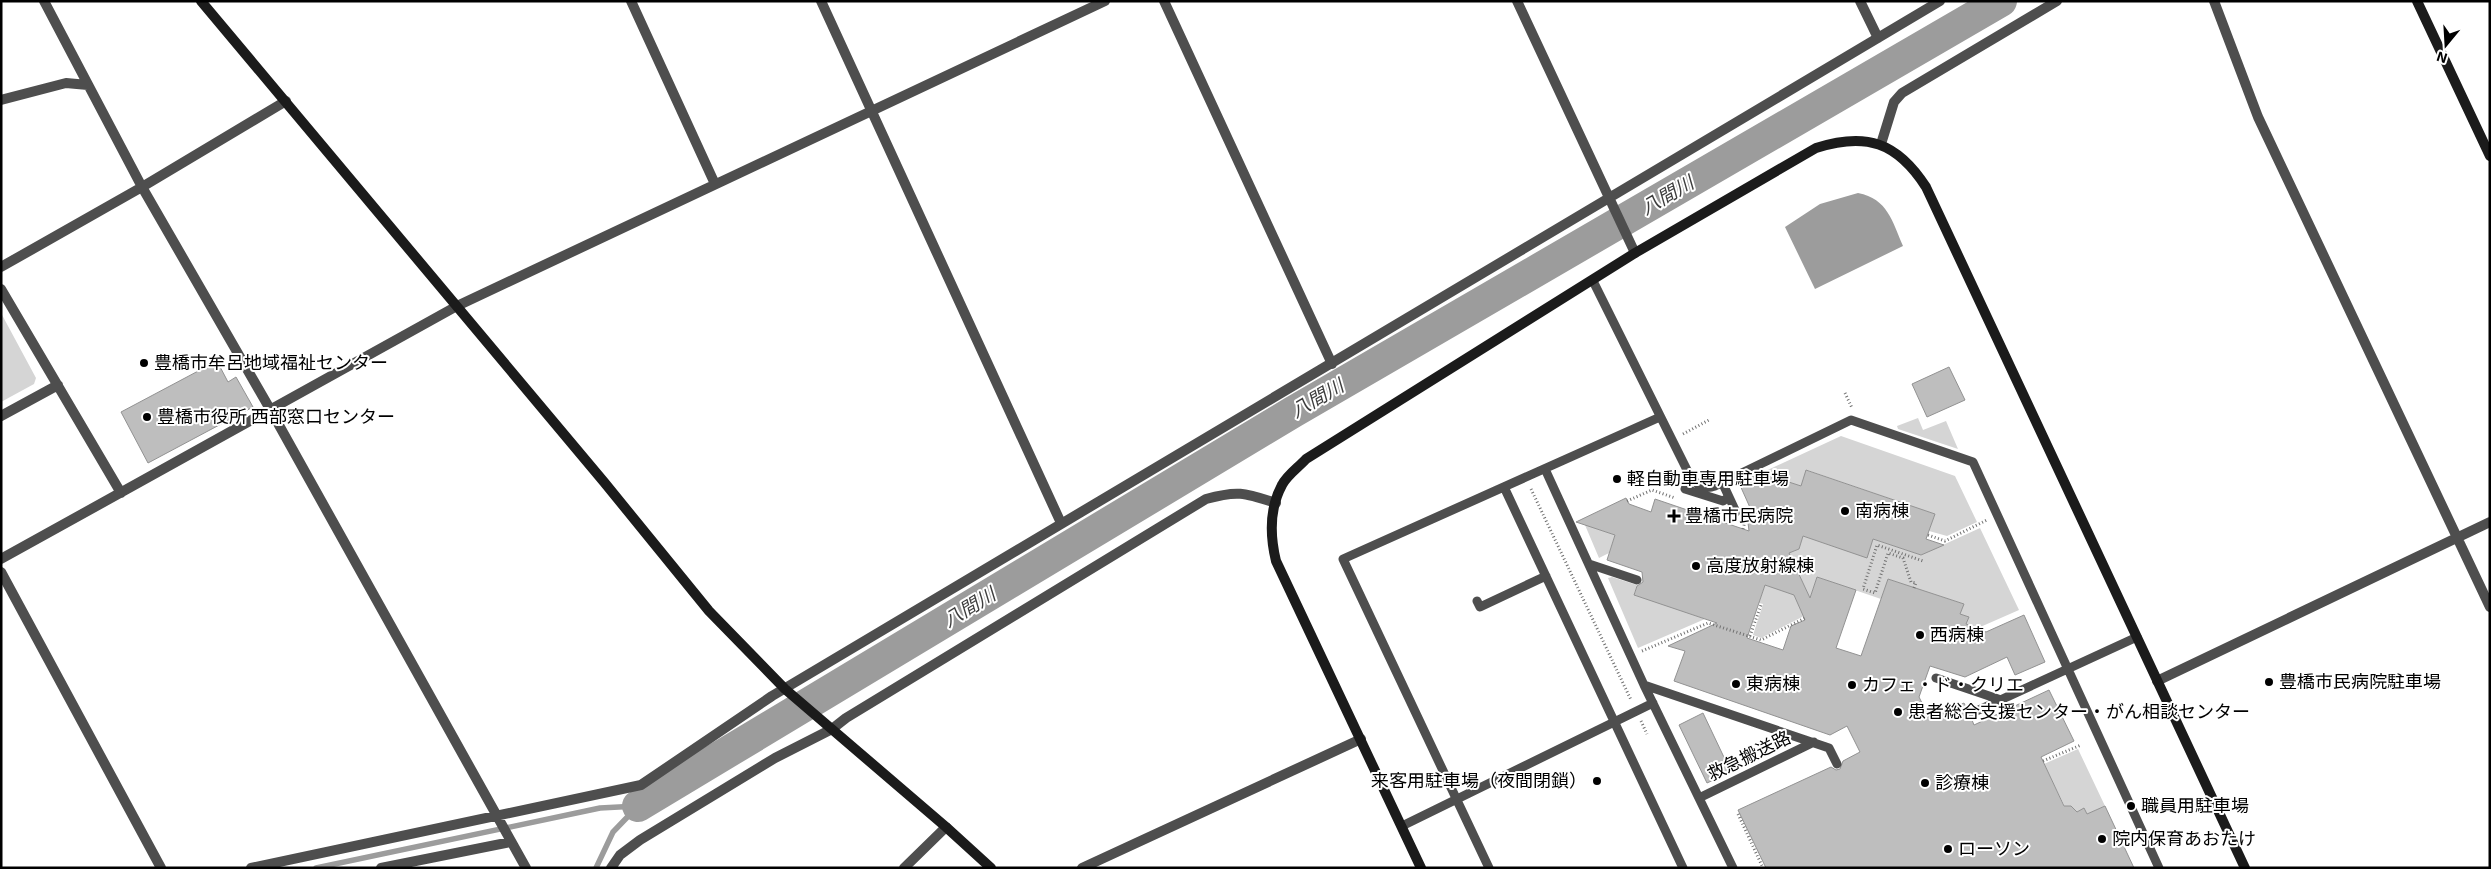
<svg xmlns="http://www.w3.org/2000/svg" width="2491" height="869" viewBox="0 0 2491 869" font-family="'Exo 2','Noto Sans JP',sans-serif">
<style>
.green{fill:#d5d5d5}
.water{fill:#9c9c9c}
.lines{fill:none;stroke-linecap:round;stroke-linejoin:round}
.stream{stroke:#9c9c9c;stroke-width:5.5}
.river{stroke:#9c9c9c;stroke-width:32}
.building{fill:#bebebe;stroke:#929292;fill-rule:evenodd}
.path{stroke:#707070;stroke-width:3;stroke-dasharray:1 2.5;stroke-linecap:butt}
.lane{stroke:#4e4e4e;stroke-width:9}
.street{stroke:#4e4e4e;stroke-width:10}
.secondary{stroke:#1b1b1b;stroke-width:10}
.poi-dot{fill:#000;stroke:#fff;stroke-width:2}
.labels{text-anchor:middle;stroke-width:4;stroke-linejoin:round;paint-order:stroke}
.poi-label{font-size:18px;fill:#000;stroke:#fff;text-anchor:start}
.street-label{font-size:18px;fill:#000;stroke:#fff}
.water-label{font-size:19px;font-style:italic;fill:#3d3d3d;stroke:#fff}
</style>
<rect width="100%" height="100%" fill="#fff"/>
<!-- green -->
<path class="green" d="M1 313 36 378 34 384 1 402Z
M1918 418 1923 430 1946 421 1958 449 1898 429 1897 426Z
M1841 436 1955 476 1977 522 1947 536 1929 531 1935 514 1807 470 1801 486 1748 479Z
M1601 517 1597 529 1615 535 1609 553 1599 558 1585 525Z
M1980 528 2019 610 1978 628 1977 632 1966 624 1968 617 1960 614 1964 604 1888 579 1881 599 1817 577 1810 598 1789 553 1799 549 1803 536 1867 557 1873 539 1921 555Z
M1612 577 1637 585 1634 594 1705 619 1638 648 1608 578Z
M1765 585 1783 591 1791 588 1804 616 1761 638 1753 635 1763 604 1759 603Z
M2078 749 2105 806 2087 814 2084 809 2071 815 2073 808 2071 806 2065 807 2044 764Z"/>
<!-- water -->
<path class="water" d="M1858 193C1888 199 1892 221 1903 246L1815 289 1785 227 1820 204Z"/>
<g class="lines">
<!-- stream -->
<path class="stream" d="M316 868 600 808 638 806
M596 868 613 832 638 806"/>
<!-- river -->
<path class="river" d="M638 806 1293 412 2001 1"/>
</g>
<!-- building -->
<path class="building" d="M217 361 228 382 236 377 253 407 148 463 121 412Z
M1949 367 1965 400 1927 417 1912 384Z
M1806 470 1935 514 1926 539 1944 545 1921 555 1873 539 1867 558 1803 536 1799 549 1789 553 1810 598 1817 577 1856 590 1836 648 1861 656 1888 579 1964 604 1960 614 1969 617 1966 624 1986 632 2024 615 2045 662 2015 675 2007 657 1965 677 1930 666 1919 697 1930 719 1964 703 1967 709 1965 717 1972 720 1974 725 2049 690 2074 741 2041 757 2064 806H2071L2077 812 2084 808 2087 814 2105 806 2134 868H1766L1738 810 1831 767 1836 770 1840 769 1843 761 1860 752 1847 726 1830 735 1674 681 1685 651 1668 646 1717 623 1634 595 1637 586 1643 582 1642 572 1607 560 1615 535 1576 522 1626 498 1629 504 1651 512 1655 499 1749 531 1747 514 1752 512 1739 483 1761 473 1801 486ZM1765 585 1794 595 1805 620 1791 626 1783 650 1747 638Z
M1703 713 1731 772 1707 783 1679 725Z"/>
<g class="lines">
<!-- path -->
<path class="path" d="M1845 393 1852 408
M1683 434 1709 420
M1531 489 1631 700
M1627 501 1652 490 1675 498
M1743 529 1745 521
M1928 535 1945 541 1987 520
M1914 588 1916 583 1911 582 1903 558 1888 553 1875 593 1863 589 1877 545 1923 561
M1750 636 1761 605
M1642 651 1708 623 1761 640 1805 618
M1641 721 1647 734
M2043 761 2081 745
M1738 814 1763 868"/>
<!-- lane -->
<path class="lane" d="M1593 281 1690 476C1697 485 1704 490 1715 486L1851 420 1973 462 2159 868
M1545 469 1644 685 1733 868
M1690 476 1685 489 1723 501 1729 497
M1722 482 1736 512
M1504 487 1683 868
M1589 564 1637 580
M1477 601 1480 607 1546 576
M1936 678 2001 700
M1644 685 1829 748 1837 764
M1970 714 2137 637
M1699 798 1814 742
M1402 826 1653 703
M1489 868 1343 559 1660 417"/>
<!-- street -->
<path class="street" d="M44 1 142 187 270 409 526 868
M631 1 715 184
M821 1 1061 523
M1164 1 1332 364
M1517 1 1635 253
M1860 1 1878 38
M2214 1 2258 117 2490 607
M1 100 66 83 88 85
M1881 144 1894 102 1902 93 2057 1
M1 267 142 187 286 101
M1 289 121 493
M1 416 58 385
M1 559 457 306 1105 1
M1 572 161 868
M2157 681 2490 522
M251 868 641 785 772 696 1940 1
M381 868 511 842
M611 868 620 855 640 840 775 758 832 729 846 718 1206 499C1238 490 1245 493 1276 503
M904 868 946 827
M1082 868 1361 739"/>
<!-- secondary -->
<path class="secondary" d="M201 1 604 482 709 611 785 689 946 827 991 868
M2417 1 2490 156
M1421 868 1276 561C1270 536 1269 509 1282 485 1287 475 1299 467 1306 459L1635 253 1816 148C1866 132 1897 142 1926 187L2245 868"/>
</g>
<!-- markers -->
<g class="poi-dot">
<circle cx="144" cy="363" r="5"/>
<circle cx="147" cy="417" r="5"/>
<circle cx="1617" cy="479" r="5"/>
<circle cx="1845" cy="511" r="5"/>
<path d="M1671.5 508.5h5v5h5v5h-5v5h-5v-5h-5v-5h5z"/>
<circle cx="1696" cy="566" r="5"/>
<circle cx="1920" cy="635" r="5"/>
<circle cx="2269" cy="682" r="5"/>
<circle cx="1736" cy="684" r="5"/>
<circle cx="1852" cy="685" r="5"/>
<circle cx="1898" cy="712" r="5"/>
<circle cx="1597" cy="781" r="5"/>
<circle cx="1925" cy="783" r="5"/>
<circle cx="2131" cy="806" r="5"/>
<circle cx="2102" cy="839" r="5"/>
<circle cx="1948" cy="849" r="5"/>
</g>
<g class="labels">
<!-- poi labels -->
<g class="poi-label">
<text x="154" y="369">豊橋市牟呂地域福祉センター</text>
<text x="157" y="423">豊橋市役所 西部窓口センター</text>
<text x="1627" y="485">軽自動車専用駐車場</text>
<text x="1855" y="517">南病棟</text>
<text x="1685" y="522">豊橋市民病院</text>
<text x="1706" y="572">高度放射線棟</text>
<text x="1930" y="641">西病棟</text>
<text x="2279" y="688">豊橋市民病院駐車場</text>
<text x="1746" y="690">東病棟</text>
<text x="1862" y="691">カフェ・ド・クリエ</text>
<text x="1908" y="718">患者総合支援センター・がん相談センター</text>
<text x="1587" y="787" text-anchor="end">来客用駐車場（夜間閉鎖）</text>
<text x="1935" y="789">診療棟</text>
<text x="2141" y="812">職員用駐車場</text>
<text x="2112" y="845">院内保育あおたけ</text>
<text x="1958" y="855">ローソン</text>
</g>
<!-- street labels -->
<g class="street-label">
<text transform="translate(1749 756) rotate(-26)" y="6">救急搬送路</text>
</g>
<!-- water labels -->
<g class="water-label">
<text transform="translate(1667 195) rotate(-30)" y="7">八間川</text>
<text transform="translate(1317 398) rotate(-30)" y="7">八間川</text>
<text transform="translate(969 607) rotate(-31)" y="7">八間川</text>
</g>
</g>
<!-- border -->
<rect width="2491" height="869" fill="none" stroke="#000000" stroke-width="5"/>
<!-- north arrow -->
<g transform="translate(2446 45) rotate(198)" stroke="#ffffff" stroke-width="4" paint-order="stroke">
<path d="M0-4L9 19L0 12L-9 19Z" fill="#000000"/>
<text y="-8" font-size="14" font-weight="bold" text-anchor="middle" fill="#000000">N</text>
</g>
</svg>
